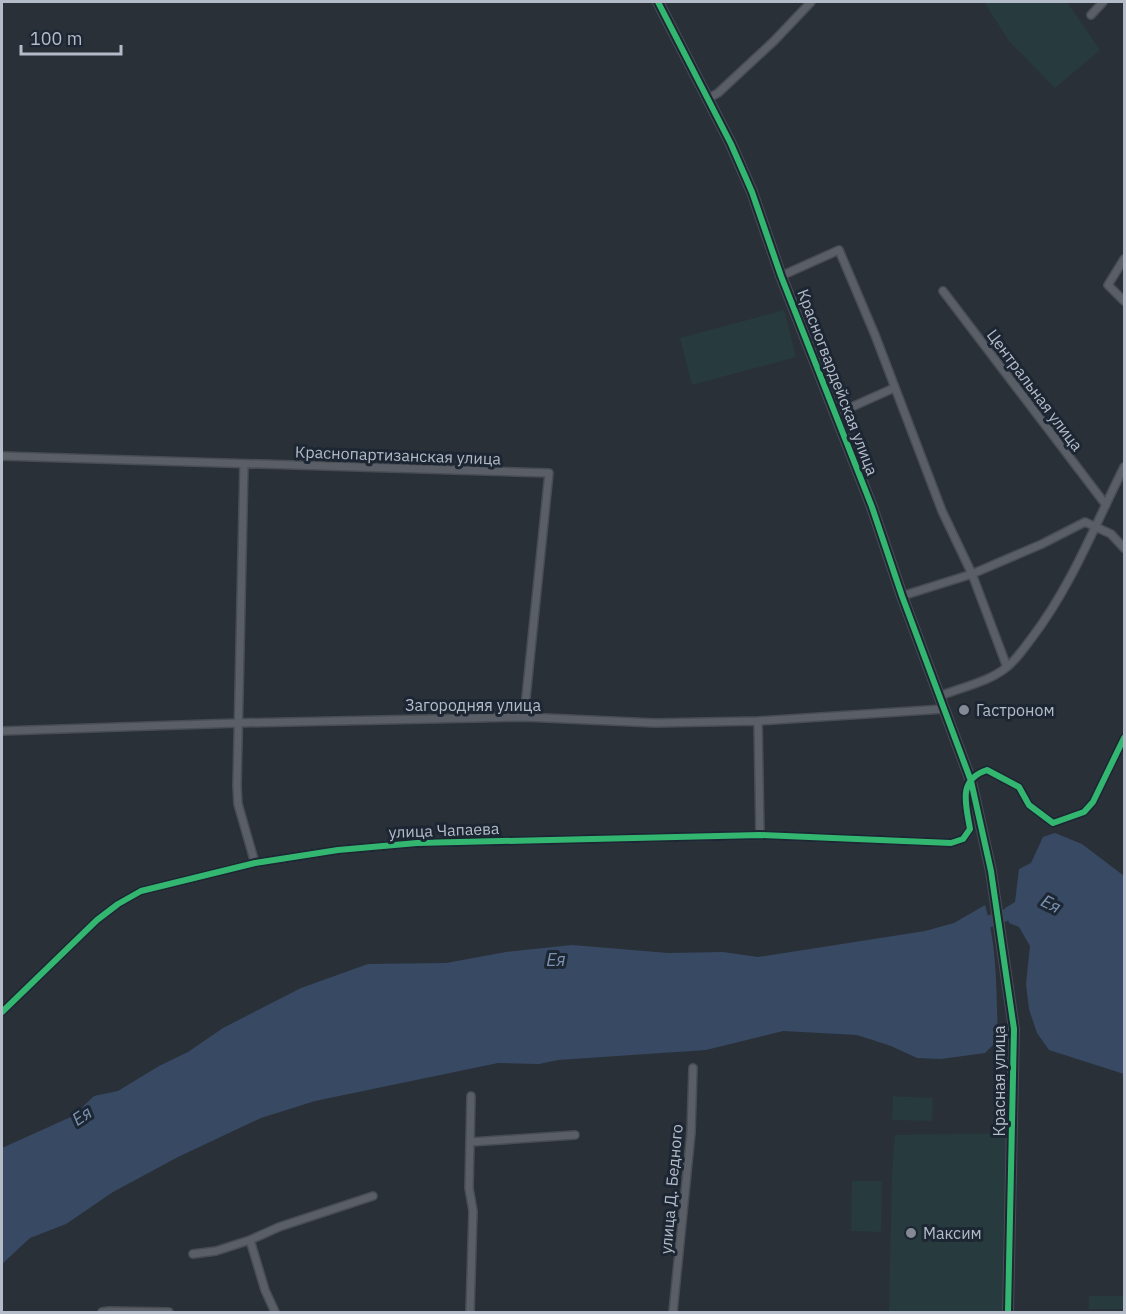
<svg xmlns="http://www.w3.org/2000/svg" width="1126" height="1314" viewBox="0 0 1126 1314" font-family="'IBM Plex Sans',sans-serif">
<style>
.green{fill:#273a3e}
.water{fill:#384963}
.lines{fill:none;stroke-linecap:round;stroke-linejoin:round}
.river{stroke:#384963;stroke-width:12}
.street-casing{stroke:#484c53;stroke-width:10}
.secondary-casing{stroke:#484c53;stroke-width:12}
.street{stroke:#5a5e66;stroke-width:7}
.secondary{stroke:#595d64;stroke-width:9}
.cycleway-casing{stroke:#1d2633;stroke-width:10}
.cycleway{stroke:#33b770;stroke-width:6}
.poi-dot{fill:#848b96;stroke:#1d2633;stroke-width:2}
.labels{text-anchor:middle;stroke-width:6;stroke-linejoin:round;paint-order:stroke}
.street-label{font-size:16px;fill:#b4bcc9;stroke:#1d2633}
.poi-label{font-size:16px;fill:#b4bcc9;stroke:#1d2633;text-anchor:start}
.water-label{font-size:18px;font-style:italic;fill:#7c92b1;stroke:#1d2633}
</style>
<rect width="100%" height="100%" fill="#2a3038"/>
<!-- green -->
<path class="green" d="M984 2H1067L1100 50 1055 88 1009 41Z
M784 310 796 357 692 385 680 338Z
M893 1096 933 1098 932 1121 892 1120Z
M1011 1133 1004 1312H889L892 1174 895 1135Z
M852 1181H882L881 1232 851 1231Z
M1089 1296H1124V1309H1089Z"/>
<!-- water -->
<path class="water" d="M1055 833 1082 844 1124 876V1074L1049 1050 1037 1033 1029 1009 1026 984 1030 946 1019 927 1009 923 1005 908 1015 902 1019 869 1031 863 1043 837Z
M985 905C998 948 996 995 998 1040L985 1053 941 1059 917 1058 891 1046 857 1035 783 1031 706 1050 558 1060 539 1064 498 1063 315 1101 261 1118 178 1157 113 1192 66 1224 30 1238 2 1264V1148L73 1116 94 1096 118 1091 159 1066 188 1052 223 1028 301 988 368 964 446 963 506 952 572 945 668 953 723 952 758 957 925 931 954 923Z"/>
<g class="lines">
<!-- river -->
<path class="river" d="M977 926 1022 909"/>
<!-- street casing -->
<g class="street-casing">
<path id="street" d="M1091 15 1103 2
M709 98 718 93 774 41 811 2
M1124 259 1108 285 1124 301
M781 276 839 250 875 335 942 511 972 574 1007 667
M943 291 1106 505
M836 414 894 388
M2 456 549 473 524 717
M244 464 237 786 238 804 255 863
M902 596 972 574 1042 544 1085 522 1111 534 1124 548
M940 696C962 687 989 682 1007 667 1016 660 1024 648 1031 639 1071 587 1095 525 1124 467
M758 721 760 835
M2 731 238 723 524 717 655 723 758 721 944 709
M2 1012 97 920 118 904 141 891 255 863 338 850 417 843 760 835 951 843 963 839 970 829C966 804 957 780 987 770L1019 787 1029 805 1053 823 1084 812 1093 802 1124 738
M471 1142 575 1135
M250 1240 265 1290 275 1312
M193 1254 216 1251 250 1240 279 1227 373 1196
M102 1312 109 1311 169 1312
M470 1312 473 1211 469 1188 471 1096
M673 1312 691 1133 693 1068"/>
</g>
<!-- secondary casing -->
<g class="secondary-casing">
<path id="secondary" d="M658 2 731 144 752 192 781 276 872 507 902 596 971 781 991 871 1014 1029 1008 1312"/>
</g>
<!-- street -->
<use href="#street" class="street"/>
<!-- secondary -->
<use href="#secondary" class="secondary"/>
<!-- cycleway casing -->
<g class="cycleway-casing">
<path id="cycleway" d="M658 2 731 144 752 192 781 276 872 507 902 596 971 781 991 871 1014 1029 1008 1312
M2 1012 97 920 118 904 141 891 255 863 338 850 417 843 760 835 951 843 963 839 970 829C966 804 957 780 987 770L1019 787 1029 805 1053 823 1084 812 1093 802 1124 738"/>
</g>
<!-- cycleway -->
<use href="#cycleway" class="cycleway"/>
</g>
<!-- markers -->
<g class="poi-dot">
<circle cx="964" cy="710" r="6"/>
<circle cx="911" cy="1233" r="6"/>
</g>
<g class="labels">
<!-- street labels -->
<g class="street-label">
<text transform="translate(838 382) rotate(69)" y="6">Красногвардейская улица</text>
<text transform="translate(1035 390) rotate(53)" y="6">Центральная улица</text>
<text transform="translate(398 455) rotate(2)" y="6">Краснопартизанская улица</text>
<text x="473" y="711">Загородняя улица</text>
<text transform="translate(444 830) rotate(-2)" y="6">улица Чапаева</text>
<text transform="translate(999 1081) rotate(-90)" y="6">Красная улица</text>
<text transform="translate(671 1189) rotate(-85)" y="6">улица Д. Бедного</text>
</g>
<!-- poi labels -->
<g class="poi-label">
<text x="976" y="716">Гастроном</text>
<text x="923" y="1239">Максим</text>
</g>
<!-- water labels -->
<g class="water-label">
<text transform="translate(1051 904) rotate(27)" y="6">Ея</text>
<text x="556" y="966">Ея</text>
<text transform="translate(82 1116) rotate(-34)" y="6">Ея</text>
</g>
</g>
<!-- border -->
<rect width="1126" height="1314" fill="none" stroke="#b4bcc9" stroke-width="6"/>
<!-- scale -->
<path d="M21 45v9h100v-9" fill="none" stroke="#b4bcc9" stroke-width="3"/>
<text x="30" y="45" font-size="18" fill="#b4bcc9" stroke="#1d2633" stroke-width="4.5" paint-order="stroke">100 m</text>
</svg>
